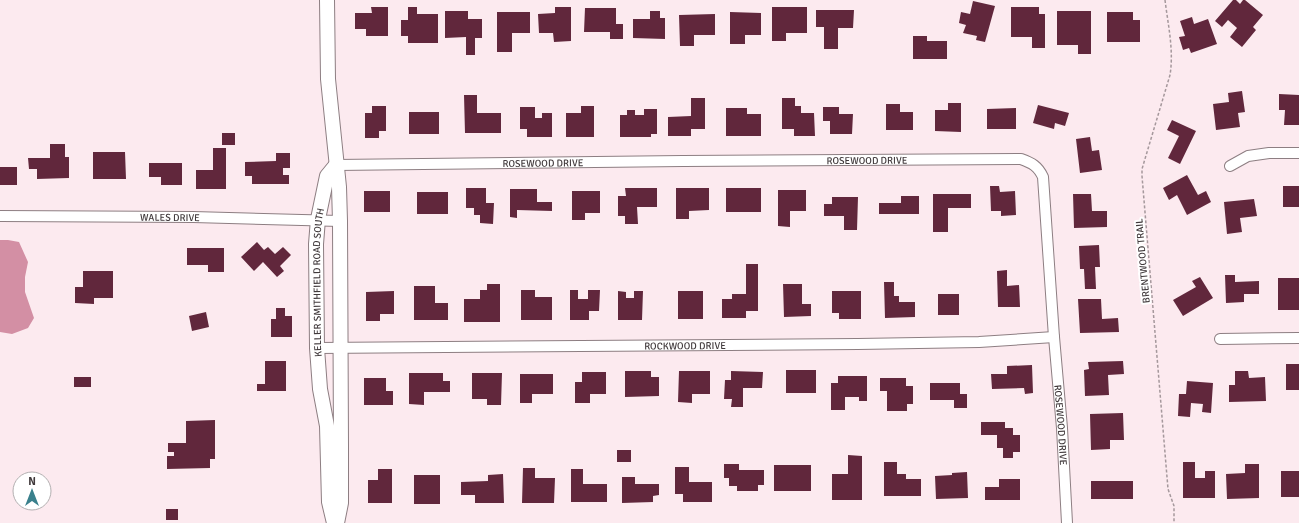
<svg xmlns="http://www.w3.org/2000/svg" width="1299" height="523" viewBox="0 0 1299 523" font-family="Signika,sans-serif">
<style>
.water{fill:#d38fa4}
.building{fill:#61273c}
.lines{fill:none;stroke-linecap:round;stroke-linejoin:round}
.street-casing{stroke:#8d7e82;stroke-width:12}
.secondary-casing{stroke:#8d7e82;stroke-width:16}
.path{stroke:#a5989c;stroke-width:1.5;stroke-dasharray:3 2;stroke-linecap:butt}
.street{stroke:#fff;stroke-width:10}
.secondary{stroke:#fff;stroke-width:14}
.labels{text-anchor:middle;stroke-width:4;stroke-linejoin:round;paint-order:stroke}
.street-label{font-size:10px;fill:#413a3c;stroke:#fff}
</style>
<rect width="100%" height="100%" fill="#fceaef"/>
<!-- water -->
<path class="water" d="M0 240H8L19 242 28 262 25 277V292L34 318 28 328 12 334 0 332Z"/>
<!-- building -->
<path class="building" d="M1233 0H1236L1240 4 1243 0H1245L1263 15 1253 27 1256 30 1242 47 1230 37 1237 28 1228 20 1222 27 1215 21Z
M973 1 995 6 985 42 976 40 977 36 963 33 966 25 959 23 961 12 970 14Z
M371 7H388V36H366V29H355V13H372Z
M408 7H417V14H438V43H408V36H401V20H408Z
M555 7H571V41L554 42 553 33H539L538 14 555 13Z
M772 7H807V33H786V41H772Z
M1011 7H1039V14H1045V48H1032V37H1011Z
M585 8H616V24H623V39H610V32H584Z
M816 10H854L853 28H838V49H824V27H816Z
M445 11H468V19H482V38H475V55H466V37L445 38Z
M650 11H660V18H665V39L633 38V19H650Z
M1057 11H1091V54H1078V45H1057Z
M497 12H530V33H512V52H497Z
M730 12 761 13V35H745V44H730Z
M1107 12H1133V20H1140V42H1107Z
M715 14V35H694V46H680L679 15Z
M1192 17 1194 24 1208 19 1217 44 1191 53 1189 48 1183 50 1179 37 1185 36 1180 21Z
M913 36H927V41H947V59H913Z
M1242 91 1245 112 1238 113 1240 127 1216 130 1213 104 1229 102 1228 93Z
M1279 94 1299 95V125H1284L1285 110H1279Z
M464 95H477V113H501V133H465Z
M691 98H705V129H691V136H668V117L691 116Z
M782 98H795V106H801V113H814L815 136H794V129H782Z
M948 103H961V132L935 131V110H948Z
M886 104H900V112H913V130H886Z
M1038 105 1069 113 1065 126 1055 123 1054 129 1033 123Z
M372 106H386V131H379V138H365V113H372Z
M581 106H594V137H566V113H581Z
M520 107H535V118H542V113H552V137H527V129H520Z
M823 107H839V114H853L852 134H830V121H823Z
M726 108H747V114H761V136H726Z
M1016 108V129H987V109Z
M644 109H657V134H651V137H620V115H627V110H635V115H644Z
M409 112H439V134H409Z
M1172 120 1196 131 1180 164 1168 158 1179 136 1167 130Z
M222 133H235V145H222Z
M1090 137 1092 151 1099 150 1102 170 1080 173 1076 139Z
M50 144H65V157H69V178L37 179V169H29L28 158H50Z
M213 148H226V189H196V170H213Z
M93 152H125L126 179H93Z
M276 153H290V168H283V175H289V184H252V176H245V162L276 161Z
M149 163H182V185H161V177H149Z
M0 167H17V185H0Z
M1187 175 1198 195 1206 191 1211 202 1187 215 1177 195 1169 200 1163 188Z
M990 186H999L1000 192 1015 191 1016 215 1001 216V211H991Z
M1283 186H1299V207H1283Z
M466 188H486V203H494L493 224 480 223V215H474V208H466Z
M625 188H657V207H637L638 224H625V216H618V196H626Z
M676 188H709V210L689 211V219H676Z
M726 188H761V212H726Z
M510 189H537V202H552V211L517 210V218L510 217Z
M778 190H806V211H790V227L778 226Z
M364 191H390V212H364Z
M572 191H600V213H585V220H572Z
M417 192H448V214H417Z
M933 194H971V208H948V232H933Z
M1073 194H1091L1092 211H1107V227L1074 228Z
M901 196H919V214H879V203H901Z
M832 197H858L857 230H844V216H824V204H832Z
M1254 199 1257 216 1240 218 1242 232 1227 234 1224 202Z
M257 242 264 250 268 247 275 254 283 247 291 255 280 266 284 271 277 277 263 262 254 271 241 257Z
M1099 245 1100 267H1095L1096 289H1085L1084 269H1080L1079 246Z
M187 248H224V272H208V265H187Z
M746 264H758V311H746V318H722V299H732V294H746Z
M1007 270V286L1019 285 1020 307H998L997 271Z
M83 271H113V298H94V304L75 303V287H83Z
M1225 275H1235V282L1259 281V294H1244V302L1226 303Z
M1200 277 1213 298 1183 316 1173 300 1196 287 1192 281Z
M1278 278H1299V310H1278Z
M884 282H894V296H899V302H915V317L885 318Z
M487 284H500V322H464V299H480V290H487Z
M783 284H802V304H811V316L784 317Z
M414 286H435V303H448V320H414Z
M521 290H535V297H552V320H521Z
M570 290H578V299H588V290H600L599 311H589V320H570Z
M394 291V314H380V321H366V292Z
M618 291 626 292V298H634V291H643L642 320H618Z
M678 291H703V319H678Z
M832 291H861V319H839V313H832Z
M938 294H959V315H938Z
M1078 299H1101L1102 319 1118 318 1119 332 1080 333Z
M276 308H285V316H292V337H271V319H276Z
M206 312 209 327 192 331 189 316Z
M265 361H286V391H257V384H265Z
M1123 361 1124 374 1108 375 1109 395 1085 396 1084 370 1089 369 1088 362Z
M1286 364H1299V390H1286Z
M1032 365 1033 393 1025 394 1024 388 992 389 991 374H1007V366Z
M786 370H816V393H786Z
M625 371H651V377H659V396L625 397Z
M679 371H710V394H692V403L678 402Z
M731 371 763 372 762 388H743V407H731L732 399H724L725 380H731Z
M1235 371H1248L1249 378 1265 377 1266 401 1229 402V385H1235Z
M582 372H606V394H590V403H575V382H582Z
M409 373H443V381H450V392H424V405L409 404Z
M472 373H502L501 405H487V399H472Z
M520 374H553V394H532V403H520Z
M838 376H867V401H859V397H845V410H831V383H838Z
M74 377H91V387H74Z
M364 378H386V391H393V405H364Z
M880 378H906V386H913V404H907V411H887V391H880Z
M1187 381 1213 383 1211 413 1202 412 1203 404 1191 403 1190 417 1178 416 1179 394H1186Z
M930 383H960V394H967V408H954V400H930Z
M1123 413 1124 440H1110V449L1091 450 1090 414Z
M215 420V459H210V468L167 469V456H174V452H168V443H186V421Z
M981 422H1005V428H1013V435H1020V452H1013V458H1003V448H997V435H981Z
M617 450H631V462H617Z
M848 455 862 456V500H832V474H848Z
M884 462H897V474H906V479H921V496H884Z
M1183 462H1195V478H1205V471H1215V498H1183Z
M724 464H739V470H764V485H758V491H737V486H729V478H724Z
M1245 464H1259V498L1227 499 1226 474 1245 473Z
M774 465H811V491H774Z
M675 467H689V482H712V502H683V494H675Z
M523 468H535V478H555L554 503H522Z
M378 469H392V503H368V480H378Z
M571 469H583V484H607V502H571Z
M1281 471H1299V497H1281Z
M967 472 968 498 936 499 935 476 952 475V473Z
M503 474 504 503H475V495H461V482L488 481V475Z
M414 475H440V504H414Z
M622 477H635V484H659V495L653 496V502L622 503Z
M999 479H1020V500H985V487H999Z
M1091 481H1133V499H1091Z
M166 509H178V520H166Z"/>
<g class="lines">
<!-- street casing -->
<g class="street-casing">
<g id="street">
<path id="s1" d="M336 165 683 161 1021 159C1032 163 1038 166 1043 177L1054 337 1062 428 1067 523"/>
<path d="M1230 166 1248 156 1269 153H1299"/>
<path id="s2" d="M0 216 193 217 340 221"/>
<path d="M1220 339 1299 338"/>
<path id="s3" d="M317 348 858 344 979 342 1054 337"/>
</g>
</g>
<!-- secondary casing -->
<g class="secondary-casing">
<g id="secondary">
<path d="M327 0 328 79 339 187 340 221 341 445V503L337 523"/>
<path id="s4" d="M334 523 329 502 327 426 320 389 317 348 316 244 318 219 327 176 336 165"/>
</g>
</g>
<!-- path -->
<path class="path" d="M1165 0C1168 25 1174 50 1170 75L1142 169V176L1168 489 1174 506V523"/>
<!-- street -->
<use href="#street" class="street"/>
<!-- secondary -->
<use href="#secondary" class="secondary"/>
</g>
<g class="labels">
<!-- street labels -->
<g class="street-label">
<text dy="4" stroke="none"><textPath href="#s1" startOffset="531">ROSEWOOD DRIVE</textPath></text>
<text dy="4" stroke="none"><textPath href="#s1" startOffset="207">ROSEWOOD DRIVE</textPath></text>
<text dy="4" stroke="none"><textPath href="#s2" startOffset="170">WALES DRIVE</textPath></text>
<text transform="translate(1142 261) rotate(-95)" y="4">BRENTWOOD TRAIL</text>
<text dy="4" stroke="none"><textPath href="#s4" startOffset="242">KELLER SMITHFIELD ROAD SOUTH</textPath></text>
<text dy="4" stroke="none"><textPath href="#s3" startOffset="368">ROCKWOOD DRIVE</textPath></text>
<text dy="4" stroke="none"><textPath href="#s1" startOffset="963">ROSEWOOD DRIVE</textPath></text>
</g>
</g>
<!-- north arrow -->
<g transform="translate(32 491)"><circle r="19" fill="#ffffff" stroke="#b3b0b1"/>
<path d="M0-3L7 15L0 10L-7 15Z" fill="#3a808c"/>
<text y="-6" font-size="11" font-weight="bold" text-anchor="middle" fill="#413a3c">N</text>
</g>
</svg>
